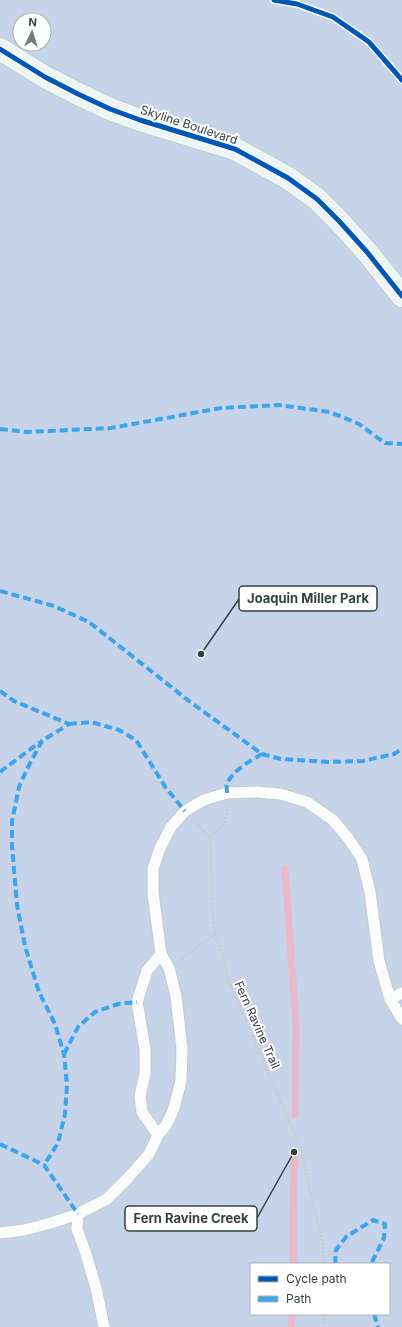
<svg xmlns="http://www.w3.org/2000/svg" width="402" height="1327" viewBox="0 0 402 1327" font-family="Inter,sans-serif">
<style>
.green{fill:#c7d3e8;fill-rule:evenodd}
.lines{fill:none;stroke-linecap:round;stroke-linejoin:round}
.stream{stroke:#eab8c9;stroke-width:7}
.service-casing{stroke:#c4cbca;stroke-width:13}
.secondary-casing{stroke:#bfcdcd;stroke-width:24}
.path{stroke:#c6cbcb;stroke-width:2.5;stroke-dasharray:2 2;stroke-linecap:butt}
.service{stroke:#fbfcfc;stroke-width:11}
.secondary{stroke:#edf5f5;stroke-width:22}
.quiet{stroke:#3ea4ec;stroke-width:4;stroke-dasharray:8 4;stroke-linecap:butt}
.cycleway-casing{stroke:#fff;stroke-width:8}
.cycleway{stroke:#0057b8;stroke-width:5}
.labels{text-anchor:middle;stroke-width:4;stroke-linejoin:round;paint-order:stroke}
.street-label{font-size:12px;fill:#344240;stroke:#fff}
.leader{fill:none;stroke:#344240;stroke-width:1.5}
.callout-dot{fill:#344240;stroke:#fff;stroke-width:1.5}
.callout{fill:#fff;stroke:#344240;stroke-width:1.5}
.callout-label{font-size:13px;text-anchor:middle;font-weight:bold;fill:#344240}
</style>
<rect width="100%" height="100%" fill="#e6eded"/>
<!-- green -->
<path class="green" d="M0 0H402V1327H0ZM20 20H44V44H20ZM251 1264H389V1314H251Z"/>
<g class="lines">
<!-- stream -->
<path class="stream" d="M285 869 296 1024 295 1115
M293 1264 294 1152
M291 1327 292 1314"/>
<!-- service casing -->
<g class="service-casing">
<path id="service" d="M161 954 147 971 137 1002 145 1049V1074L140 1096 142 1112 158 1135 167 1124 174 1108 181 1081 182 1049 176 996 169 968 161 954 153 893V869L160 848 171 827 185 811 204 800 227 793 257 792 280 794 307 802 333 820 348 838 362 859 370 892 379 961 390 999 402 1019
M390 999 402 993
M78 1214 77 1229 86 1254 97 1292 104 1327
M0 1233 24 1230 51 1223 78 1214 107 1199 128 1178 149 1154 158 1135"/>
</g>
<!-- secondary casing -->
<g class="secondary-casing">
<path id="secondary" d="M0 49 45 77 78 94 110 109 140 120 235 149 288 178 317 199 339 221 367 252 402 296"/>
</g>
<!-- path -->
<path class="path" d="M227 809 225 824 210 838 213 918 215 934 223 955 228 979 299 1144 323 1244V1264
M197 824 210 838
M182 959 215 934
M324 1314V1327"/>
<!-- service -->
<use href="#service" class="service"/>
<!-- secondary -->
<use href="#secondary" class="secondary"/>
<!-- quiet -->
<path class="quiet" d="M0 429 27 432 111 428 221 408 279 405 330 412 359 424 385 443 402 444
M0 591 54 606 89 622 189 701 262 754 281 759 328 762 363 761 394 754 402 749
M0 691 14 701 69 724 42 741 28 767 19 787 12 821V846L17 905 25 946 39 992 55 1024 64 1054 67 1085 65 1114 58 1143 44 1165
M69 724 91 722 119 730 136 740 166 788 185 811
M0 772 40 742
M227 793C227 790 226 786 227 784 231 772 251 760 262 754
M64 1054 78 1027 95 1012 118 1004 137 1002
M0 1144 44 1165 78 1214
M335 1264 336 1250 346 1237 373 1220 385 1224 384 1238 371 1264
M374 1314 378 1327"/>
<!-- cycleway casing -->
<g class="cycleway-casing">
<path id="cycleway" d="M274 0 297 4 333 17 369 42 402 80
M0 49 45 77 78 94 110 109 140 120 235 149 288 178 317 199 339 221 367 252 402 296"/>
</g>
<!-- cycleway -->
<use href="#cycleway" class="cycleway"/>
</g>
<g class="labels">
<!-- street labels -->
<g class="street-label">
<text transform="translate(189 125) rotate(18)" y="4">Skyline Boulevard</text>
<text transform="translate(257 1025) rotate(66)" y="4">Fern Ravine Trail</text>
</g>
</g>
<!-- callouts -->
<path class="leader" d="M201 654L239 599M294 1152L257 1218"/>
<g class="callout-dot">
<circle cx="201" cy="654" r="4"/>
<circle cx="294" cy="1152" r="4"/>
</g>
<g class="callout">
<rect x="239" y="586" width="138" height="25" rx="4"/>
<rect x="125" y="1206" width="132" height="25" rx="4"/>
</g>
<g class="callout-label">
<text x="308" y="603">Joaquin Miller Park</text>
<text x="191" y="1223">Fern Ravine Creek</text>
</g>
<!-- legend -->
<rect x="250" y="1263" width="140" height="52" fill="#ffffff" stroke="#aeb3b3"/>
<rect x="258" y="1276" width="20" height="6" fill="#0057b8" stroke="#aeb3b3"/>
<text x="286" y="1283" font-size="12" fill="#344240">Cycle path</text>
<rect x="258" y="1296" width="20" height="6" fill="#3ea4ec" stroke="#aeb3b3"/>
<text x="286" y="1303" font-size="12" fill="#344240">Path</text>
<!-- north arrow -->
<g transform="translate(32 32) rotate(4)"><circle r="19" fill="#ffffff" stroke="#aeb3b3"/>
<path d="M0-3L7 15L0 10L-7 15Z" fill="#727e7d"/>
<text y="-6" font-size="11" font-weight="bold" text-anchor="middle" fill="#344240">N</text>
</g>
</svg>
